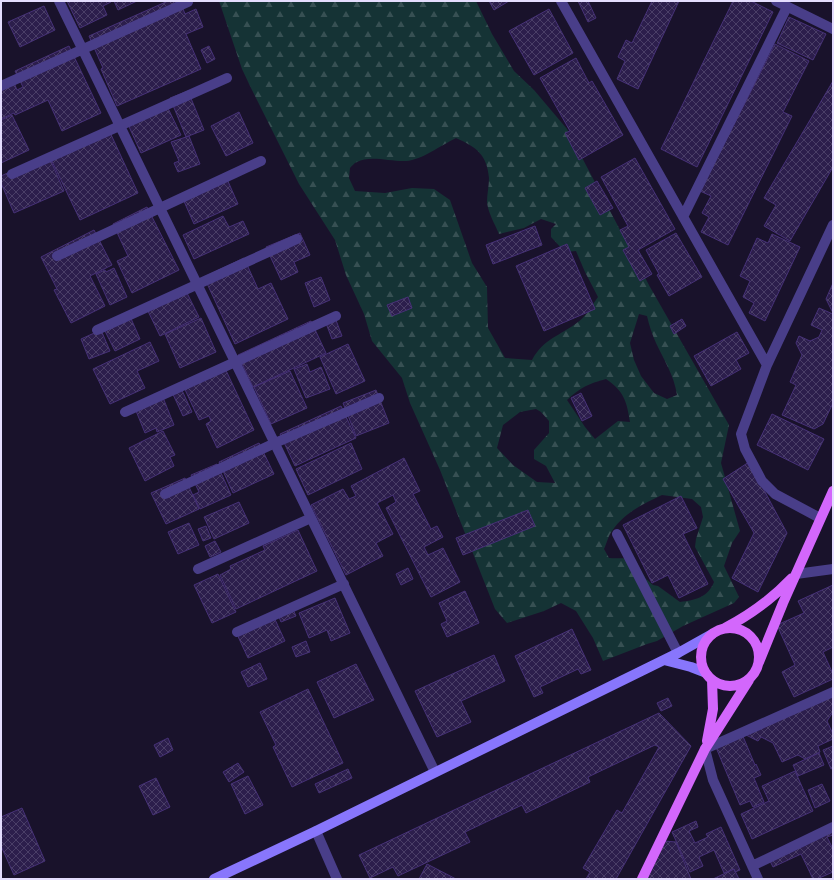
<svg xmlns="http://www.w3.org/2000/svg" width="834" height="880" viewBox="0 0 834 880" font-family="'Varela Round',sans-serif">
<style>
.forest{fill:url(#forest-firs);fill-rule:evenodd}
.building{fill:url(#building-cross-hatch);stroke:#463177}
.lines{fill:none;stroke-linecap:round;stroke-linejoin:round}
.street{stroke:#493e89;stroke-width:10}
.secondary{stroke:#8876fc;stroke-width:10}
.primary{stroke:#d367fc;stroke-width:10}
</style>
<defs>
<pattern id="forest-firs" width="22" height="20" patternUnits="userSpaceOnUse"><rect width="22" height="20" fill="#153335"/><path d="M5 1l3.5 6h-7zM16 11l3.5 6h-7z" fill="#375053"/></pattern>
<pattern id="building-cross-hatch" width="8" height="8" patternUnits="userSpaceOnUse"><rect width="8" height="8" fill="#2c1e4c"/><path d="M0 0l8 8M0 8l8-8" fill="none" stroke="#4a3e67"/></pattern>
</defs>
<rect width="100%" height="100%" fill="#19122b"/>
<!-- forest -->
<path class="forest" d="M219 1H476L492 34 514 71 534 90 567 129 650 287 729 425 721 463 740 531 732 543 724 566 739 597 734 603 683 626 657 641 647 644 603 661 593 638 576 611 561 603 544 611 507 623 495 609 440 470 410 403 402 378 372 341 364 314 346 275 335 240 299 184 251 88 242 69ZM456 138C476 147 487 154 489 178 489 186 487 194 487 202 488 213 495 224 499 234L524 228 541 219 556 224 551 229V237L565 252 576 251 585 272 598 297C592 305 586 317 578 322 560 336 544 338 532 360L505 358 488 328 487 287 472 263 450 200 434 189 412 188 385 193 355 191 349 178 350 168C352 166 354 163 357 162 370 155 392 162 406 161 422 160 441 145 456 138ZM639 314 647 316C649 325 652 334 656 343 664 360 674 375 677 395L667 399 654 393 641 376 634 360 630 343ZM606 379C624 391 627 402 630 422L618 421 595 439 585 427 567 400C581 387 588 384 606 379ZM536 409 541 412 549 421V433L534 450V459L546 466 555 483 537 482 513 465 497 448 503 425 520 412ZM662 495 692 499 701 507 703 517 696 539 695 547 714 582C708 597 696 600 680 602L658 586 653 585 646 579 635 560C626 557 618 559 609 558L604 549C607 543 608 536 612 531 624 513 643 504 662 495Z"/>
<!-- building -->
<path class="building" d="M67 1H110L111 2 103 6 107 15 80 28Z
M114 1H137L118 10Z
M168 1H180L185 14 196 9 203 27 186 34 201 69 117 106 101 69 103 68 89 36Z
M489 1H509L494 10Z
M578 1H588L596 18 588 22Z
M652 1H679L638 89 617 79 625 61 618 57 626 40 632 43Z
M733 1H751L773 12 697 167 661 149Z
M44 6 55 30 20 47 8 22Z
M549 9 573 53 534 75 509 31Z
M789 17 826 34 813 60 777 43Z
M775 44 809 61 783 112 792 116 728 245 701 232 709 217 702 213 711 196 700 191Z
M69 46 101 113 62 131 48 100 15 115 14 113 1 119V83L12 78 17 90 23 87 15 71Z
M209 46 215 59 207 63 201 50Z
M576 58 589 83 592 81 623 135 579 160 565 133 570 131 540 78Z
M833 81V167L790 241 764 226 776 205 764 198Z
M188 91 204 130 186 137 170 98Z
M165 102 181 135 141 153 126 120Z
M239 112 253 143 226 156 211 126Z
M12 115 29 150 1 163V120Z
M108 128 138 193 80 220 49 155Z
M189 136 200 164 178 172 174 163 179 161 171 142Z
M635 158 675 229 638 250 652 274 640 281 623 250 629 247 620 230 628 226 601 177Z
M50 159 64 191 14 213 1 183V176L36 160Z
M227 179 238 204 194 224 183 199Z
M597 181 613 208 600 215 585 188Z
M147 207 179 270 132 293 117 261 128 256 113 224Z
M223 216 229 227 243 221 249 234 194 259 183 235Z
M535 226 542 245 493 264 486 245Z
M94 230 112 265 90 276 105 306 71 323 54 290 57 289 41 257Z
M300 233 310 255 294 262 298 272 281 280 266 247Z
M676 233 702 277 669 296 657 275 659 274 646 250Z
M772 234 800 247 765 321 749 313 754 303 743 297 750 281 740 276 757 238 768 243Z
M567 244 595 309 544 331 516 266Z
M244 258 258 289 271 283 288 319 235 344 204 277Z
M114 268 127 297 110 305 96 274 105 270 106 272Z
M321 277 330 300 314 307 305 283Z
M833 283V313L826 299Z
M185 289 199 317 160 336 146 307Z
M408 297 412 308 392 316 387 305Z
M819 308 833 314V403L823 424 814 429 782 415 796 385 790 382 802 355 796 343 799 336 810 341 819 337 822 330 811 325Z
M129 314 140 339 115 351 103 327Z
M334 315 342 336 332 339 324 318Z
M201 318 216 352 180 368 165 334Z
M682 319 686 326 674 334 670 326Z
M311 321 326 353 253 387 238 355Z
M101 330 110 351 89 359 81 339Z
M737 332 749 353 736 360 741 369 711 386 694 356Z
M150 342 159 361 137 371 145 388 110 404 93 369Z
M348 344 365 381 336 394 320 357Z
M223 364 254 430 217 448 206 424 211 421 209 416 199 420 182 383Z
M307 364 310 372 321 367 330 389 306 398 294 369Z
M290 371 307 408 271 424 254 387Z
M180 386 192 412 183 416 171 390Z
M376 390 389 423 356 436 343 403Z
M581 393 592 416 582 421 571 398Z
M162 395 174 425 157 432 156 428 145 433 134 406Z
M341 406 356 438 295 466 280 434Z
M772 414 824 439 808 470 757 445Z
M163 431 175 455 170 457 174 466 145 481 129 448Z
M259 443 274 474 233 493 219 462Z
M351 443 362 469 308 495 296 469Z
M404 458 420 491 413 494 431 529 437 526 443 537 424 547 428 555 443 548 460 582 431 597 386 508 396 502 393 495 377 503 393 534 376 543 383 556 346 575 311 505 343 489 349 499 356 496 351 486Z
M749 462 787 533 758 592 732 578 754 533 723 479Z
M217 464 231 495 200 509 193 495 199 492 191 475Z
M185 478 199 509 166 524 151 493Z
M681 496 697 528 683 534 708 584 679 598 668 575 652 583 623 525Z
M239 502 249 523 214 539 204 517Z
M528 510 535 526 463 555 456 538Z
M189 523 199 545 178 554 168 532Z
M206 526 211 538 203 541 198 529Z
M298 530 317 571 236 609 220 575 231 569 230 566 265 550 263 546Z
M215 541 221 552 210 557 205 546Z
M408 568 413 579 401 585 396 574Z
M218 574 236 612 212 623 194 585Z
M833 585V647L823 652 833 674V679L794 697 782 672 795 665 777 625 804 613 798 601Z
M465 591 479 623 447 637 441 624 447 621 439 603Z
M335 598 350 633 331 641 327 630 309 638 299 613Z
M292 607 296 616 281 622 277 612Z
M272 613 285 641 248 658 235 630Z
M572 629 591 670 581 674 578 669 540 687 543 693 534 697 515 656Z
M306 641 310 652 296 657 292 647Z
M494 655 505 681 461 701 471 722 437 737 415 691Z
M260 663 267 679 248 687 241 672Z
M356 664 374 700 334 718 317 682Z
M308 689 343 763 292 787 273 747 276 745 260 712Z
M833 692V712L827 721 833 734V739L818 746 820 752 805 759 798 755 782 762 773 743 761 737 758 741 740 732Z
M668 698 672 706 661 711 657 703Z
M659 713 691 746 616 879H586L590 872 583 868 617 810 622 813 659 747 655 745 588 777 590 782 526 813 522 805 465 832 470 842 398 876 393 867 370 878 359 855Z
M742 734 755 765 756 764 761 775 754 778 764 802 753 807 750 801 740 805 715 745Z
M168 738 173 750 160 757 154 745Z
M833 746V768L831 769 823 750Z
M819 753 824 765 798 776 793 765Z
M238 763 244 772 229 782 223 772Z
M348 769 352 778 319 793 315 784Z
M795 771 813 811 752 839 741 814 769 801 762 786Z
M248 776 263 805 245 814 231 784Z
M156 778 170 807 153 815 139 786Z
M822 784 830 801 815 808 808 790Z
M22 808 45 861 14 875 1 846V817Z
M696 821 698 827 689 831 695 843 708 837 706 834 721 827 740 870 735 872 734 869 724 873 714 850 699 857 703 866 690 872 672 832Z
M833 824V835L827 837 833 849V872L817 879H813L801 854 773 867 767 855Z
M664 841 676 842 691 879H647Z
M427 864 456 879H419Z
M734 869 739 879H713Z"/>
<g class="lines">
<!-- street -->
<path class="street" d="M59 1 435 772
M561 1 767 365
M776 1 833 29
M1 86 188 2
M12 174 227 78
M683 217 787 7
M57 256 261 161
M97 330 297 239
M125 412 336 316
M165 494 275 443 379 398
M820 518 775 494 762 481 745 449 741 434 767 365 833 225
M617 534 678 653
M198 569 311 518
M796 574 833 569
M237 632 344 584
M316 831 337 879
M752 866 833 827
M758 879 713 780 705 749 833 692"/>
<!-- secondary -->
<path class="secondary" d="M664 660 691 667 704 672
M214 879 316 831 678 653 712 634"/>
<!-- primary -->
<path class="primary" d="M701 657a29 29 0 1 1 58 0a29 29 0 1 1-58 0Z
M725 628C750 615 772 599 792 578
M759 662 783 603 833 491
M707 741 713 709 712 680
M642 879 705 749 749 680"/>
</g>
<!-- border -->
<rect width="834" height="880" fill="none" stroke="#e4ddfe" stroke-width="4"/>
</svg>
